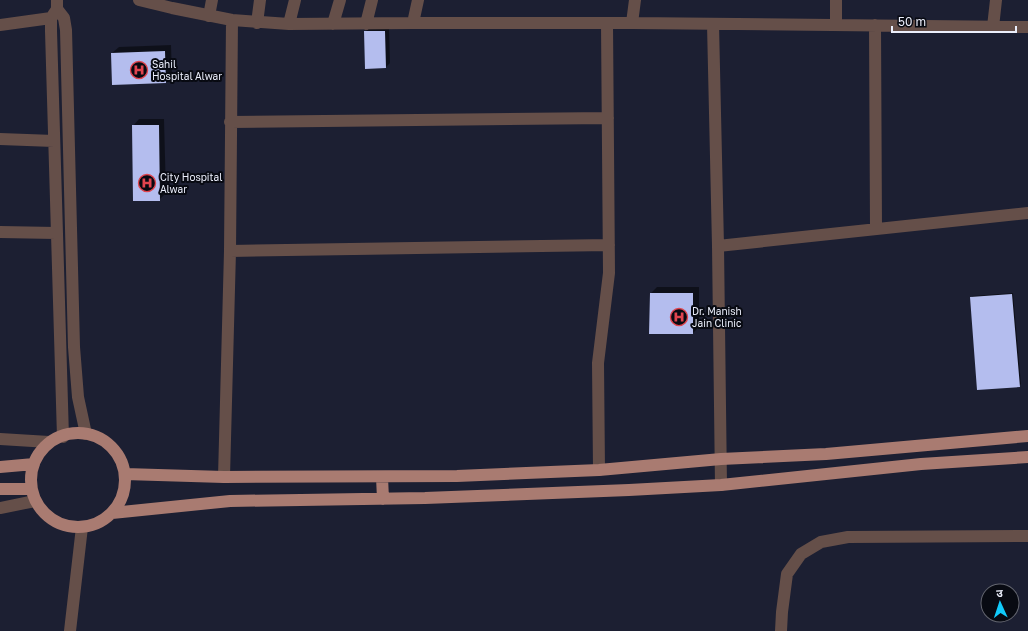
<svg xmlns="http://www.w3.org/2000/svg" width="1028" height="631" viewBox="0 0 1028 631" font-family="'Golos Text','Noto Sans Devanagari',sans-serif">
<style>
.shadow{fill:#0007}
.building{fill:#b4bdee}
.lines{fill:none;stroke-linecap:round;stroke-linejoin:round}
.minor{stroke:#654f49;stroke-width:12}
.major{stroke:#a97b71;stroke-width:12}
.labels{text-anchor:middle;stroke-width:4;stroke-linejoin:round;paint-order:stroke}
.poi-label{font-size:10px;fill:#ebeefb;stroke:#080a12;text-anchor:start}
</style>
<rect width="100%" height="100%" fill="#1c1f32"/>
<!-- shadow -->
<path class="shadow" d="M370 27H389L390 63 386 67 365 32Z
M171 45 172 76 165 82 112 53 119 47Z
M139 119H164L166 193 159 200 133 126Z
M657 287H699V327L693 333 651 293Z
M1013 293 1021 384 1019 386 971 298 972 296Z"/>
<!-- building -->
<path class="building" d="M364 31H385L386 68 365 69Z
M165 51 166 83 112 85 111 53Z
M132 125H159L160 201H133Z
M650 293H693V334H649Z
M1012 294 1020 387 977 390 970 297Z"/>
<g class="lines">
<!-- minor -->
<path class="minor" d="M57 0V9L51 18V31L63 437
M139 0 172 8 232 20 289 24 413 23H632L1028 27
M57 9 64 18 66 30 74 347 78 397 86 434
M209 16 212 0
M257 23 260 0
M413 23 418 0
M632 23 635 0
M289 24 295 0
M333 24 340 0
M366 24 372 0
M713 24 718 246 721 485
M0 25 51 18
M836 25V0
M875 25 876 229
M993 27 996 0
M230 122 608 118
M0 139 54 141
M0 232 56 233
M718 246 1028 213
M230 251 609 245
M0 439 49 442
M599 470 598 363 609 273 607 24
M224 477 230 251 232 20
M0 508 35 501
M70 631 82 527
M781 631 782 612 787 574 801 554 821 542 848 537 1028 536"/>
<!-- major -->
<path class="major" d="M31 480a47 47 0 1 1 94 0a47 47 0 1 1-94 0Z
M0 467 34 464
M125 474 224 477 457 476 599 470 721 459 826 454 1028 436
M382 477 383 499
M0 489H30
M112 513 230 501 425 498 629 490 721 485 921 464 1028 457"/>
</g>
<!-- icons -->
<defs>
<g id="hospital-ring" transform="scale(0.9)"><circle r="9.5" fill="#080a12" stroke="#e0444e" stroke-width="1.5"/><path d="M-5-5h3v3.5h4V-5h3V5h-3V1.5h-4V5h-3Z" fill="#e0444e"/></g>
</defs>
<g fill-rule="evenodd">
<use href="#hospital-ring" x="139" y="70"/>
<use href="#hospital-ring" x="147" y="183"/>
<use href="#hospital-ring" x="679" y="317"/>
</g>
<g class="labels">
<!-- poi labels -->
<g class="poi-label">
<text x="152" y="68">Sahil<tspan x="152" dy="12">Hospital Alwar</tspan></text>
<text x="160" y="181">City Hospital<tspan x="160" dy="12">Alwar</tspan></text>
<text x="692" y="315">Dr. Manish<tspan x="692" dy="12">Jain Clinic</tspan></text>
</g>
</g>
<!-- north arrow -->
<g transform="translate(1000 603) rotate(357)"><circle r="19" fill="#080a12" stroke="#63656f"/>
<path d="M0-3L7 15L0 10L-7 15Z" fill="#11cafa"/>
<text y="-6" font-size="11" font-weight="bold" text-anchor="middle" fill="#ebeefb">उ</text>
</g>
<!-- scale -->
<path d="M892 26v6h124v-6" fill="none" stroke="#ebeefb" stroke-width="2"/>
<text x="898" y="26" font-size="12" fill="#ebeefb" stroke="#080a12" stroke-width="3" paint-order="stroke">50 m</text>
</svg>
